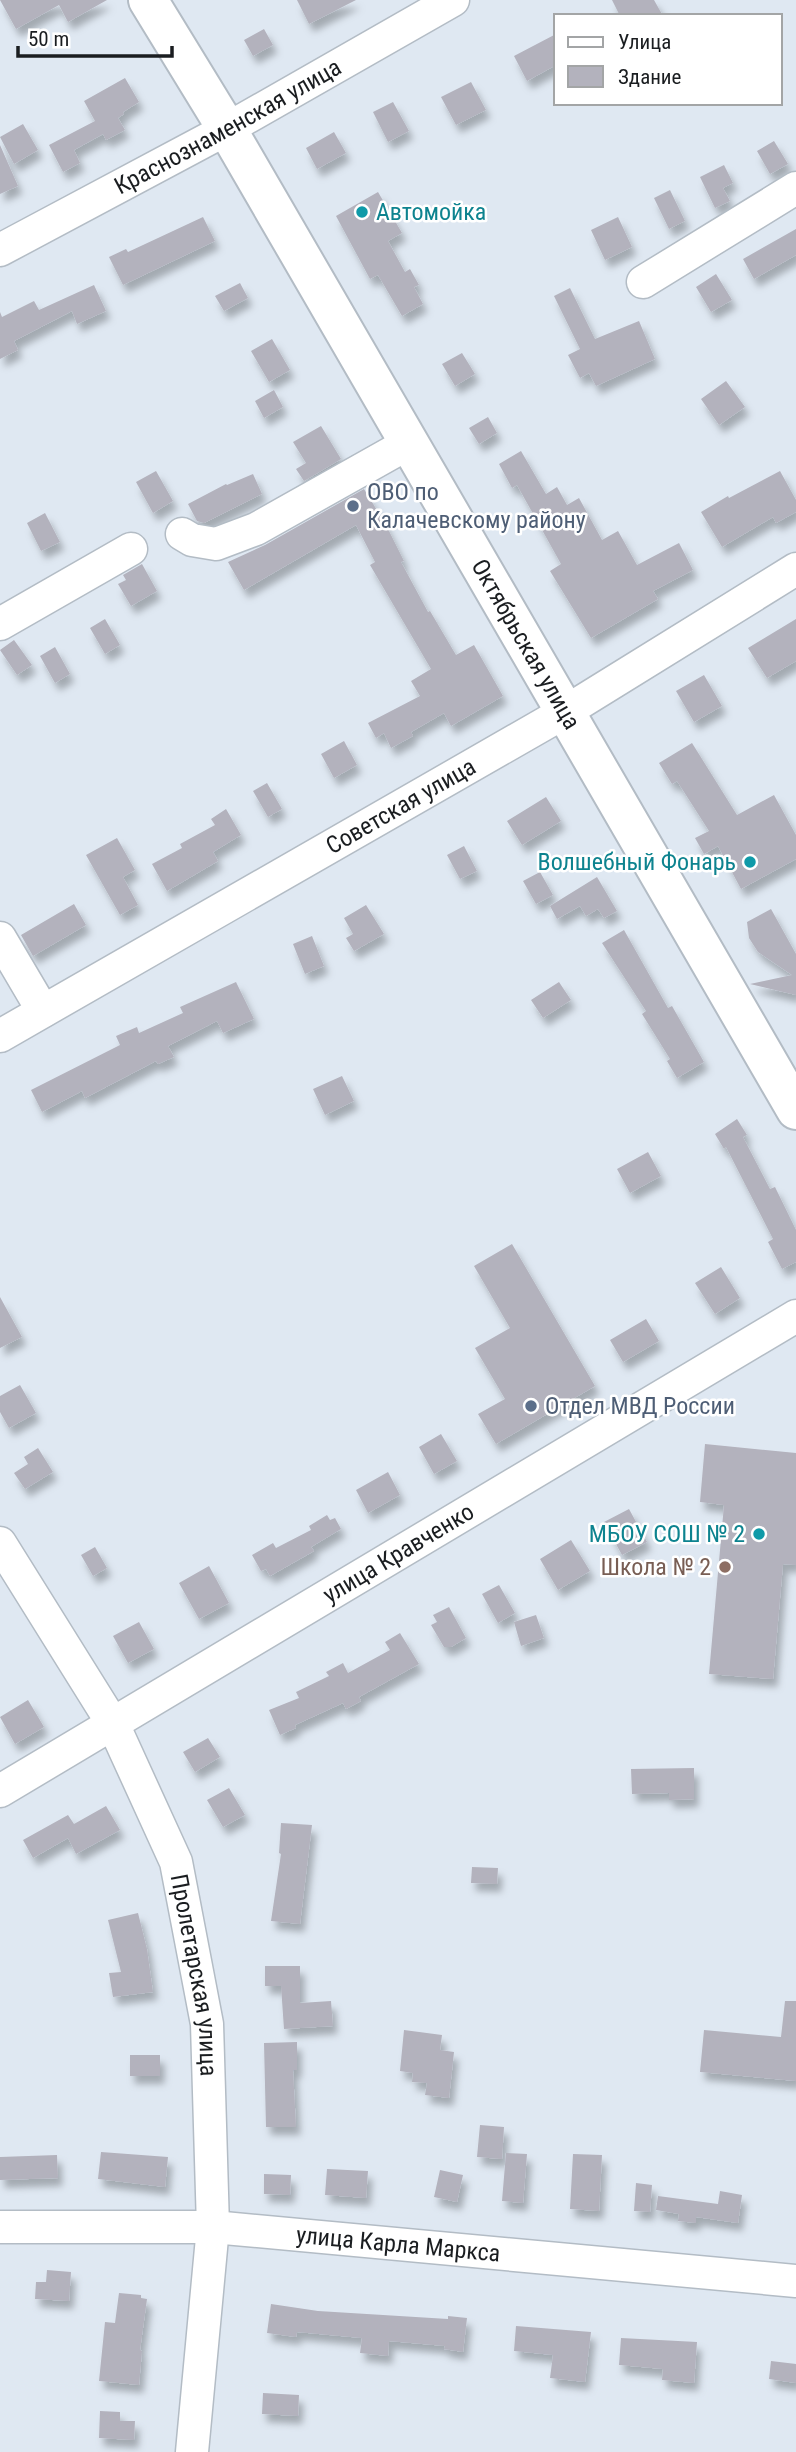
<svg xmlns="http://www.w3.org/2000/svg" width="796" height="2452" viewBox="0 0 796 2452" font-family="'Roboto Condensed',sans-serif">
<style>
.building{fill:#b3b2bd;filter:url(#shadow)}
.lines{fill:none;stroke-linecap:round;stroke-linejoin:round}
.minor-casing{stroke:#b3bcc5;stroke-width:35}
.major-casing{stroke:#b3bcc5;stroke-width:42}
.minor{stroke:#fff;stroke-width:32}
.major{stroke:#fff;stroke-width:38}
.culture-dot{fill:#0f9aa8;stroke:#fff;stroke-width:2.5}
.service-dot{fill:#5c6f8a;stroke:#fff;stroke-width:2.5}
.education-dot{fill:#8d6e63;stroke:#fff;stroke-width:2.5}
.labels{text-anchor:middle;stroke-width:5;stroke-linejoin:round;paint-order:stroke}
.street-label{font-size:24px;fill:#1a1d20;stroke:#fff}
.culture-label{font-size:24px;fill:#0d838f;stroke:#fff;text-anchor:end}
.service-label{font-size:24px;fill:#4e5e75;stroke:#fff;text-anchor:start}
.education-label{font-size:24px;fill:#785e54;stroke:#fff;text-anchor:end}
</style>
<defs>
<filter id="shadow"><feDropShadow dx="4.5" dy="8" stdDeviation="3.5" flood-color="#0004"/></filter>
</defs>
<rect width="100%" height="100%" fill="#dfe8f2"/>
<!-- building -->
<path class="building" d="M0 0H107L68 22 59 5 16 29Z
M297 0H356L309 24Z
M612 0H654L663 16H620Z
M264 29 273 45 253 56 244 40Z
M556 34V65L527 81 514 56Z
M125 78 139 102 123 112 124 114 118 118 125 130 106 140 103 134 74 150 80 163 63 172 49 145 95 121 84 101Z
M471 82 486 110 456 125 441 97Z
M393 102 409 131 388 142 373 112Z
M23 124 38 150 14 164 0 137Z
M334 132 346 153 317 169 306 148Z
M774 141 788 164 770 174 757 151Z
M0 145 18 186 0 194Z
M724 165 733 183 723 188 730 201 715 208 700 177Z
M670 190 685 221 669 229 654 198Z
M378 192 402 233 388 241 405 272 410 269 419 285 414 287 423 304 402 316 378 275 370 279 336 216Z
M203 217 215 241 123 285 109 257 126 249 128 252Z
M618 217 632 247 605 260 591 230Z
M796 229V255L754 279 743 259Z
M716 274 732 300 711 312 696 287Z
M240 283 248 298 224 311 215 296Z
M94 285 106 311 77 324 72 311 14 341 18 350 0 359V312L2 317 34 301 39 310Z
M570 288 595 339 639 321 655 359 596 386 589 373 580 378 568 355 580 349 554 296Z
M272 339 290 370 269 382 251 351Z
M462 353 475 374 455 386 442 364Z
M726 381 745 407 719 425 701 399Z
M274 390 283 407 264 418 255 401Z
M488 417 497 433 479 444 469 428Z
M321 426 341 459 304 481 296 469 306 463 293 442Z
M521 451 546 494 557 487 567 505 579 498 602 540 618 531 637 565 679 543 693 570 653 591 658 599 591 638 550 571 561 564 517 485 512 488 499 464Z
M156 471 173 501 153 513 136 482Z
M780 471 796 500V512L776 523 773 517 722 547 701 512 728 496 729 498Z
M253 474 262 494 204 523 197 521 188 504 226 484 227 485Z
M364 489 386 525 404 561 401 562 428 612 430 611 456 655 474 645 503 696 451 726 444 713 411 732 413 736 391 748 384 733 376 738 368 723 420 696 411 681 431 669 370 565 375 562 356 525 244 590 228 562 265 545Z
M45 513 60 542 41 551 27 523Z
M142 564 157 591 131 606 118 584 126 580 123 575Z
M105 619 120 645 105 654 90 628Z
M796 619V661L767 678 748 648Z
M14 640 32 665 17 675 0 650Z
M55 647 70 674 55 683 40 656Z
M704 675 722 706 694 722 676 691Z
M344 741 357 765 334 778 321 754Z
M692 743 737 815 774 795 796 835V859L741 889 718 846 704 854 695 838 709 831 677 781 672 784 659 763Z
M267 783 282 809 268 817 253 791Z
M546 797 561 821 522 845 507 821Z
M226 809 241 835 213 852 218 861 167 891 152 864 182 848 180 844 215 825 211 819Z
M117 838 135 870 123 877 138 905 120 915 86 855Z
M464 846 477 871 460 879 447 855Z
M540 872 553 895 536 904 523 881Z
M597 877 617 911 604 918 598 909 586 916 580 906 557 919 550 906Z
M74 904 86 925 33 956 21 935Z
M366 905 384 934 354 951 346 938 353 934 344 918Z
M771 909 796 954V995L750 984 792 975 758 952 749 938 747 922Z
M624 930 668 1008 672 1006 704 1062 677 1078 667 1061 670 1059 642 1014 646 1011 602 943Z
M312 936 324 966 305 974 293 944Z
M236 982 254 1019 223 1033 217 1021 168 1046 174 1057 158 1064 156 1061 85 1098 82 1091 42 1112 31 1090 120 1045 116 1036 137 1027 139 1033 183 1013 180 1007Z
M559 982 571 1000 543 1018 531 1000Z
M342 1076 354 1101 325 1115 313 1089Z
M737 1119 747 1135 743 1137 770 1189 775 1187 796 1230V1262L782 1269 768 1242 773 1239 726 1147 724 1149 715 1134Z
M648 1152 661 1176 630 1193 617 1169Z
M512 1244 595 1386 496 1444 478 1414 505 1399 475 1348 510 1328 474 1266Z
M721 1267 740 1298 715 1314 695 1283Z
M0 1297 22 1337 0 1348Z
M646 1319 659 1341 623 1362 610 1340Z
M20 1385 36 1413 9 1428 0 1412V1396Z
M441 1434 457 1461 434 1474 419 1447Z
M705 1444 796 1453V1565L783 1564 773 1679 709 1674 724 1505 700 1502Z
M38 1448 53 1472 25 1489 14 1473 28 1464 24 1457Z
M388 1472 400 1495 368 1513 356 1490Z
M629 1509 647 1542 622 1555 604 1522Z
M327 1515 330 1520 335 1518 341 1529 311 1547 314 1551 270 1576 266 1569 261 1571 252 1555 273 1543 276 1548 311 1530 309 1526Z
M571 1540 590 1571 558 1590 540 1559Z
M95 1547 107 1568 93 1576 81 1555Z
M209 1566 229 1603 199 1619 179 1583Z
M499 1585 515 1613 498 1623 482 1594Z
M449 1607 466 1638 451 1647H444L431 1625 437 1622 433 1615Z
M536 1615 544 1638 521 1646 514 1622Z
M139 1622 154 1649 128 1663 113 1636Z
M400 1633 419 1664 359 1697 361 1701 346 1709 343 1703 295 1725 296 1728 280 1735 269 1710 299 1698 296 1692 329 1676 326 1672 343 1663 348 1673 390 1650 385 1642Z
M28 1700 44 1727 15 1744 0 1717Z
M208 1738 220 1757 195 1772 183 1752Z
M694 1768V1799L669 1800V1793L632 1794 631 1769Z
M229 1788 245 1815 223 1827 207 1800Z
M106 1806 120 1830 76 1854 68 1838 33 1858 23 1840 68 1815 74 1824Z
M281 1823 312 1825 300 1924 271 1921 281 1854 279 1853Z
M472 1867 498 1868 497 1884 471 1883Z
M138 1913 147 1949 153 1992 113 1997 109 1973 121 1972 108 1920Z
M265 1966H300V2003L331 2001 333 2026 284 2029 281 1986H265Z
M785 2001H796V2081L700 2072 704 2030 781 2037Z
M404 2030 442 2035 440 2050 454 2052 449 2098 425 2095 427 2083 412 2082 413 2073 400 2071Z
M297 2042V2070H293L296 2127H266L264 2043Z
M130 2055H160V2076H130Z
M480 2125 504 2127 502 2159 477 2157Z
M101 2152 168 2157 165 2187 98 2179Z
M506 2153 527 2154 523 2203 502 2201Z
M573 2154 602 2155 599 2211 570 2209Z
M57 2155 58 2178 0 2180V2157Z
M327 2169 368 2171 366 2198 325 2195Z
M440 2170 463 2175 457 2202 434 2197Z
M264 2174 291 2175 290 2195 264 2194Z
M636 2183 652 2185 650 2212 634 2211Z
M720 2191 742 2195 738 2223 696 2217V2223L678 2221 679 2214 656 2210 658 2196 718 2204Z
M47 2270 71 2272 69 2301 35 2299 36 2282H46Z
M119 2293 141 2295V2298L147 2299 140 2350 142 2351 139 2385 99 2381 105 2322 115 2323Z
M271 2304 318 2311 448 2319V2316L467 2318 463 2352 444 2349 445 2346 389 2341 388 2356 360 2353 362 2338 297 2332 296 2337 267 2333Z
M516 2326 591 2332 585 2382 550 2378 553 2355 514 2351Z
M621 2338 697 2342 694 2383 662 2380 663 2369 619 2365Z
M771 2361 796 2364V2383L769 2379Z
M263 2393 299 2395 298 2416 262 2414Z
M100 2411 120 2412V2421H135L134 2440 99 2438Z"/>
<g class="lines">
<!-- minor casing -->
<g class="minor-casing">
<g id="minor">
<path id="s1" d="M0 250 227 129 453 0"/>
<path d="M643 282 796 188"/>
<path d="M182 534 192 540 216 544 256 529 409 443"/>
<path d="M0 624 131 549"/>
<path d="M0 938 43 1011"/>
<path id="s2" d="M0 1036 565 712 796 569"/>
<path id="s3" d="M0 1543 113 1724 176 1862 207 2024 213 2227 192 2452"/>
<path id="s4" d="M0 1791 796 1316"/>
<path id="s5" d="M0 2227H213L796 2281"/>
</g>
</g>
<!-- major casing -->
<g class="major-casing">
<g id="major">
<path id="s6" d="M148 0 227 129 796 1110"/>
</g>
</g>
<!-- minor -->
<use href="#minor" class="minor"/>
<!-- major -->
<use href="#major" class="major"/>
</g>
<!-- markers -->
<g class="culture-dot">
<circle cx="362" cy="212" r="7"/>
<circle cx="750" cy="862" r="7"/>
<circle cx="759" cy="1534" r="7"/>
</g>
<g class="service-dot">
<circle cx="353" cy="506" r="7"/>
<circle cx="531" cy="1406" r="7"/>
</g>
<circle class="education-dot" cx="725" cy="1567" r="7"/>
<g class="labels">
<!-- street labels -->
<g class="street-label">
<text dy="8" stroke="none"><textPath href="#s1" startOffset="259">Краснознаменская улица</textPath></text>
<text dy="8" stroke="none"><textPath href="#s6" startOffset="747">Октябрьская улица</textPath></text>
<text dy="8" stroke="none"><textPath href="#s2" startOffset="462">Советская улица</textPath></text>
<text dy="8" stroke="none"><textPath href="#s4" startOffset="464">улица Кравченко</textPath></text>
<text dy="8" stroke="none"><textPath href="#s3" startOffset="480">Пролетарская улица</textPath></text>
<text dy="8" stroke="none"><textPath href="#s5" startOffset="399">улица Карла Маркса</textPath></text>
</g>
<!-- culture labels -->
<g class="culture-label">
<text x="376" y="220" text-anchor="start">Автомойка</text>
<text x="736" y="870">Волшебный Фонарь</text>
<text x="745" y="1542">МБОУ СОШ № 2</text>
</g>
<!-- service labels -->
<g class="service-label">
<text x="367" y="500">ОВО по<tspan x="367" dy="28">Калачевскому району</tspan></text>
<text x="545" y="1414">Отдел МВД России</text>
</g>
<!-- education labels -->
<g class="education-label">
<text x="711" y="1575">Школа № 2</text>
</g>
</g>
<!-- legend -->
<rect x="554" y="14" width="228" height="91" fill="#ffffff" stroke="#a3a5a6" stroke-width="2"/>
<rect x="568" y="37" width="35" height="10" fill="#ffffff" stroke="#a3a5a6" stroke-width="2"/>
<text x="618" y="49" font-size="21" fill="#1a1d20">Улица</text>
<rect x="568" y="66" width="35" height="21" fill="#b3b2bd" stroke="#a3a5a6" stroke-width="2"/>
<text x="618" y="84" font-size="21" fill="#1a1d20">Здание</text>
<!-- scale -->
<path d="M18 46v10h154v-10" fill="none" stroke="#1a1d20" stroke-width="3.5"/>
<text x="28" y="46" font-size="21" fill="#1a1d20" stroke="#ffffff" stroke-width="5" paint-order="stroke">50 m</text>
</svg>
